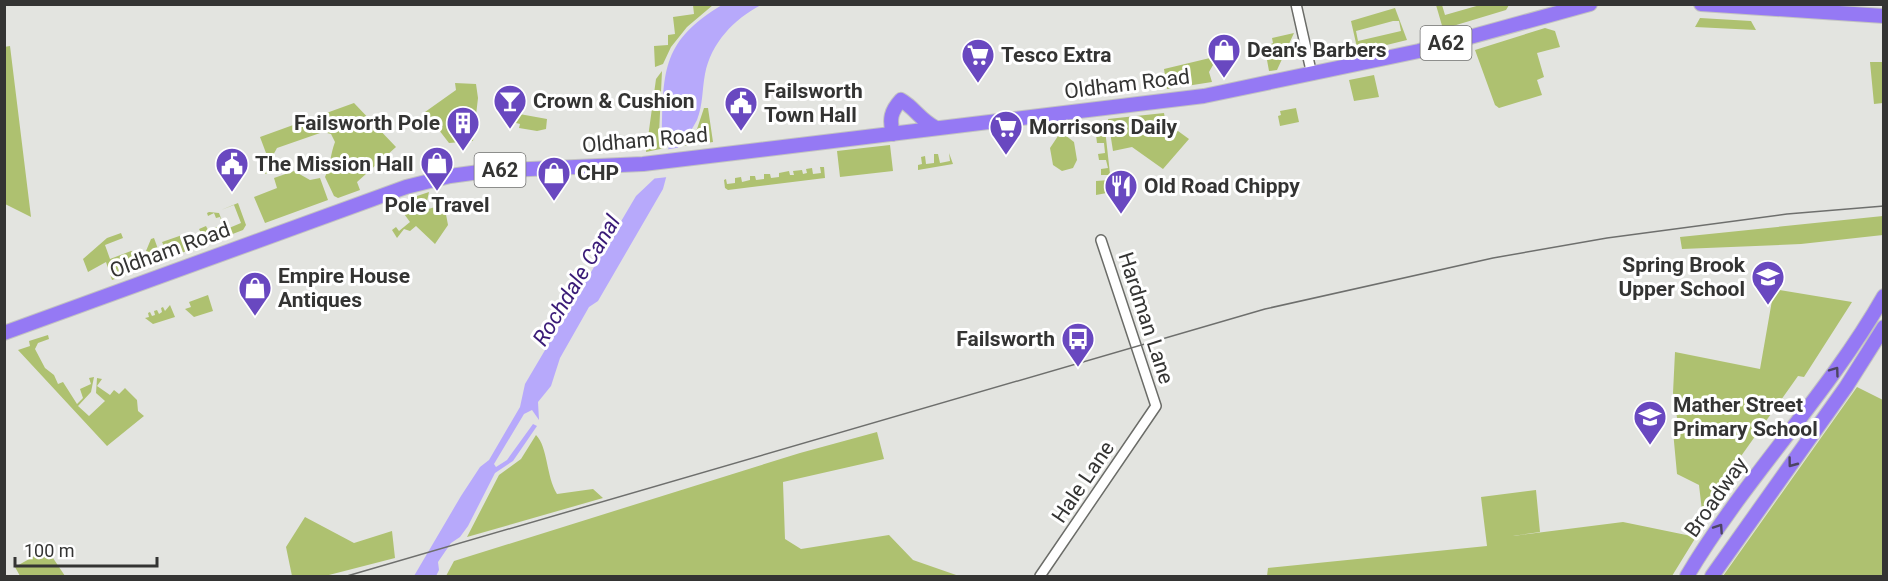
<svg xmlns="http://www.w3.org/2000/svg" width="1888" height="581" viewBox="0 0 1888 581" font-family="Roboto,sans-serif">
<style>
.green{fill:#aec170;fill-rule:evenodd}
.water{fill:#b7a9fb}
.pier{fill:#e3e4e0}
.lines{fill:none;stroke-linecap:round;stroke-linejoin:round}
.minor-casing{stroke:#6b6c68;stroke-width:12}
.highway-casing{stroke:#c2c2c2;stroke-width:16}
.minor{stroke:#fff;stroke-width:9}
.highway{stroke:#9579f4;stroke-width:14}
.tram{stroke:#6e6f6d;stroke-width:1.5}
.oneway{stroke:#4c4563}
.labels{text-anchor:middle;stroke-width:6;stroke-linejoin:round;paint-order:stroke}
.shield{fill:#fff;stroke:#717170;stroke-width:1.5}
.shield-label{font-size:20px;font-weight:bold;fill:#343433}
.poi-label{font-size:21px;font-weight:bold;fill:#343433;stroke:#fff;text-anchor:start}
.street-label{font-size:21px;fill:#343433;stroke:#fff}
.water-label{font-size:22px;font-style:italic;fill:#391a77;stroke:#fff}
</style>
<rect width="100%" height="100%" fill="#e3e4e0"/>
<!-- green -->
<path class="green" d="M693 5H713L687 27 671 47 663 64 655 67 654 46 668 45V35L675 34 673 17 694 14Z
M1436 5H1442L1445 15 1480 5H1509L1506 10 1443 29Z
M1395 8 1407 40 1358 52 1351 21ZM1393 21H1399L1401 31 1358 41 1356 31Z
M1700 18 1751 21 1756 30 1695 27Z
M1545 28 1555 31 1560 47 1537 53 1544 77 1537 80 1542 95 1499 108 1495 105 1475 50Z
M1294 33 1277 70 1269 71 1267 60 1274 58 1269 45 1273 43 1272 38Z
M10 46 31 217 5 204 4 47Z
M1210 58 1213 65 1209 72 1212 82 1167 89 1164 69Z
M1870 62H1883V103L1874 104Z
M662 71 659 134 665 148 646 152 656 79Z
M1374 75 1379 97 1354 101 1349 80Z
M455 83 476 84 478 98 473 141 449 143 425 112 456 90Z
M354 103 396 147 357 182 360 190 338 198 334 196 325 177C331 165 330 155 335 142L331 134 323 132 277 148 272 157 276 170 265 174 262 164 269 161 260 137Z
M704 108H708L713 142 685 146 697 129Z
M1296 108 1299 122 1280 126 1278 116 1281 115 1280 111Z
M514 113 547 119 546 129 537 131 519 128 520 124 512 122Z
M1164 113 1167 131 1173 136 1172 133 1178 131 1189 139 1163 169 1132 147 1113 151 1108 119Z
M1105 129 1112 192 1096 195V181L1109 180 1108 175H1101V169L1108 168 1106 160H1099L1098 154 1105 153 1104 143H1097L1096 135Z
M1065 135 1074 142 1077 160 1073 168 1062 171 1053 165 1050 148 1058 136Z
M890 145 893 171 840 177 837 151Z
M949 153 953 164 918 170V165L922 164 921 157 925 156 926 164 934 163V154H938L940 163 950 161Z
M820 167H824L825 178 728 190 725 188 724 180 726 179 727 184 735 183V178L741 177 742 182 750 180V176H755L756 180 764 179V174H770L771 178 779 177V173L789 171 790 175H794L793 171 802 170 803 174 807 173 806 169 812 168 813 174 821 173Z
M294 171 310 180 320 178 328 200 265 223 254 197 277 188 274 178Z
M429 192 425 210 435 207 436 210 445 209 448 225 435 244 416 226 410 231 404 229 397 238 392 230 396 227 399 231 410 222 396 203Z
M238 203 246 225 243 230 230 235 226 226 229 228 241 223 234 205 221 210Z
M209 212 219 213 228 236 151 264 146 251 151 239 154 238 158 249 164 246 162 242 188 233 190 237 201 233 199 229 206 226 208 230 223 225 220 217 216 218 214 213 208 216 207 213Z
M1883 216V235L1801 244 1682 249 1680 237Z
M121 233 123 238 105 245 110 259 131 251 139 253 141 248 148 267 112 280 106 262 88 272 83 259 107 238Z
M1774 289 1852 302 1804 377 1798 376 1702 511 1699 485 1677 474 1673 431 1679 430 1673 393 1675 352 1760 369Z
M208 295 213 311 194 317 185 309 191 307 189 302Z
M170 305 175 317 153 324 145 318 149 317 148 313 150 312 152 316 155 315 154 311 157 310 159 314 162 312 161 308 163 307 165 311Z
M48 335 49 339 38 343 35 349 45 368 54 375 58 384 63 382 77 404 83 398 80 389 91 384 89 378 94 377 91 392 78 406 89 416 105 401 96 393 97 378 102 379 97 386 110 395 114 390 119 394 125 388 137 400 138 411 144 416 107 446 18 350 30 346 29 341Z
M1857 387 1883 400V576H1723Z
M877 432 884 459 783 482 785 539 801 549 889 535 913 560 959 576H446L454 561 800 453Z
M536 435C548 447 546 476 557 494L593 489 603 498 467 537 499 475 521 459Z
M1536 490 1540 532 1513 536 1623 522 1696 537 1672 576H1267L1268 568 1487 546 1481 497Z
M305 517 354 543 392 531 395 558 325 576H292L286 547Z
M47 549 65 576H20L15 567Z"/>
<!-- water -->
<path class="water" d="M722 5H761C734 19 711 43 705 74 702 90 703 105 697 120 692 130 686 137 679 146 670 159 667 175 663 189L598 301 589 307 560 358 551 386 538 402 539 420 532 410 524 414 494 464 496 467 507 460 533 424 537 426 513 461 495 473 468 526 460 537 451 543 438 562 439 570 436 576H414L461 496 480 467 489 460 520 407 525 384 636 196 654 179 669 147V135L662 133C663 70 663 40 722 5Z"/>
<!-- pier -->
<path class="pier" d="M682 147 668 177 650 179 664 150Z"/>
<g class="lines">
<!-- minor casing -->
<g class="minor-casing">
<path id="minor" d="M1296 4 1312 75
M1040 576 1156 406 1101 240"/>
</g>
<!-- highway casing -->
<g class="highway-casing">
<path id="highway" d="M1701 4 1884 16
M893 134C889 119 891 111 901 100 915 108 919 119 936 128
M4 333 406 187 450 176 487 171 643 164 1204 96 1419 51 1590 4
M1687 576C1745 478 1827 396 1884 296
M1712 576 1846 387 1884 327"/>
</g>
<!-- minor -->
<use href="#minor" class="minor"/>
<!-- highway -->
<use href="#highway" class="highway"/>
<!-- tram -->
<path class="tram" d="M347 576 1265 309 1493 258 1607 238 1787 214 1884 206"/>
</g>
<!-- one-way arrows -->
<defs><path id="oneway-chevron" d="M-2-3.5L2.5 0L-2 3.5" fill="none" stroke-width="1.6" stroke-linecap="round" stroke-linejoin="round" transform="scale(1.5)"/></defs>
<g class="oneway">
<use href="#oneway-chevron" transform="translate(1835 371) rotate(-54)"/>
<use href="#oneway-chevron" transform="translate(1792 463) rotate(127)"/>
<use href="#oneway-chevron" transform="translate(1719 528) rotate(-56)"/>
</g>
<!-- icons -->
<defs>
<g id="shop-pin" transform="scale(1.725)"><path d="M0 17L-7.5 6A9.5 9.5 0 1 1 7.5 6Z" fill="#6948c0" stroke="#fff"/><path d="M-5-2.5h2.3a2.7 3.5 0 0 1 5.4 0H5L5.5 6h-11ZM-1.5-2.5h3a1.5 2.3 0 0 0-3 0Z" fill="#fff"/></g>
<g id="supermarket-pin" transform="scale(1.725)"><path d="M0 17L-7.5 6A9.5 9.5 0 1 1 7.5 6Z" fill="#6948c0" stroke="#fff"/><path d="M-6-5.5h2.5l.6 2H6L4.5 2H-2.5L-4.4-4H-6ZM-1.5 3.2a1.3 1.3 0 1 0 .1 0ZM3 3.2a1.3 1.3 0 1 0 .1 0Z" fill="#fff"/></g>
<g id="bar-pin" transform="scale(1.725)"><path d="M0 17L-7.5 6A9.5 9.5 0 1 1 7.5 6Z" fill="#6948c0" stroke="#fff"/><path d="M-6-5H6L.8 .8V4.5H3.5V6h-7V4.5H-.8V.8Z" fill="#fff"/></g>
<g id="civic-pin" transform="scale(1.725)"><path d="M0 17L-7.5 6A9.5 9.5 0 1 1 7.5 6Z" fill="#6948c0" stroke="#fff"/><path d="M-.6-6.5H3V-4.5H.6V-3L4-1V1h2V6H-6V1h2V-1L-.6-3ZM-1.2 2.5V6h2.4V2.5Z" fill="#fff"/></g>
<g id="building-pin" transform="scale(1.725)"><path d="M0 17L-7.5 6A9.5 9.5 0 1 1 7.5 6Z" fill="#6948c0" stroke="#fff"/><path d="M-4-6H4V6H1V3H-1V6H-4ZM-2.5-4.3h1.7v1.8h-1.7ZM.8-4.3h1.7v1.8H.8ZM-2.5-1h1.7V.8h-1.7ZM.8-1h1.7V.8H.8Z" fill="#fff"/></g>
<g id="restaurant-pin" transform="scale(1.725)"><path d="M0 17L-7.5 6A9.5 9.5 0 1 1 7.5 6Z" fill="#6948c0" stroke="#fff"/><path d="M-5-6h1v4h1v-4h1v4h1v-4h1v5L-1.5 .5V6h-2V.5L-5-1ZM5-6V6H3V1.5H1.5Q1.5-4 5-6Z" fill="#fff"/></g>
<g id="school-pin" transform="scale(1.725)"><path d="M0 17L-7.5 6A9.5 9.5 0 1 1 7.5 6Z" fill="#6948c0" stroke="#fff"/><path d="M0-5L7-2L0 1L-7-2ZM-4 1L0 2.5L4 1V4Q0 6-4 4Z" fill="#fff"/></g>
<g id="bus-pin" transform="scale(1.725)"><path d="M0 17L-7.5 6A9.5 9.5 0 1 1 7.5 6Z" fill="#6948c0" stroke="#fff"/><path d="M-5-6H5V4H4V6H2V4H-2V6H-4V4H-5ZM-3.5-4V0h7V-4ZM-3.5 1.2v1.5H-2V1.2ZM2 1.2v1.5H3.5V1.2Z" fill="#fff"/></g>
</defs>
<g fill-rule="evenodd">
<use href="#shop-pin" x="1224" y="50"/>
<use href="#supermarket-pin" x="978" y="55"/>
<use href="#bar-pin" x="510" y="101"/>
<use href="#civic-pin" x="741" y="103"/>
<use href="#building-pin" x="463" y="123"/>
<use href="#supermarket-pin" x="1006" y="127"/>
<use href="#shop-pin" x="437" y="163"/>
<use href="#civic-pin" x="232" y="164"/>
<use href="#shop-pin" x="554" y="173"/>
<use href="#restaurant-pin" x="1121" y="186"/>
<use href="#school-pin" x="1768" y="277"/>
<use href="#shop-pin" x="255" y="288"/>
<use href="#bus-pin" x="1078" y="339"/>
<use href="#school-pin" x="1650" y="417"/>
</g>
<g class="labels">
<!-- shield labels -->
<g class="shield">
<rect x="1420.5" y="26" width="51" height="34" rx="4.5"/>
<rect x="474.5" y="153" width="51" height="34" rx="4.5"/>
</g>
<g class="shield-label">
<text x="1446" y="50">A62</text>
<text x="500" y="177">A62</text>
</g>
<!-- poi labels -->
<g class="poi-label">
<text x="1247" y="57">Dean's Barbers</text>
<text x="1001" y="62">Tesco Extra</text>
<text x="764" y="98">Failsworth<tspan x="764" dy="24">Town Hall</tspan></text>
<text x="533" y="108">Crown &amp; Cushion</text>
<text x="440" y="130" text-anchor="end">Failsworth Pole</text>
<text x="1029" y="134">Morrisons Daily</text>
<text x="255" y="171">The Mission Hall</text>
<text x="577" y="180">CHP</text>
<text x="1144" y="193">Old Road Chippy</text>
<text x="437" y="212" text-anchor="middle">Pole Travel</text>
<text x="1745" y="272" text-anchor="end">Spring Brook<tspan x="1745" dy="24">Upper School</tspan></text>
<text x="278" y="283">Empire House<tspan x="278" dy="24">Antiques</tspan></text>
<text x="1055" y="346" text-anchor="end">Failsworth</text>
<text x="1673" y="412">Mather Street<tspan x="1673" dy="24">Primary School</tspan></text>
</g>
<!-- street labels -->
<g class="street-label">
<text transform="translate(1127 84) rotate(-7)" y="7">Oldham Road</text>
<text transform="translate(645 140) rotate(-5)" y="7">Oldham Road</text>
<text transform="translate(170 250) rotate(-20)" y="7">Oldham Road</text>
<text transform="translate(1146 318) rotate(72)" y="7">Hardman Lane</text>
<text transform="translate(1083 482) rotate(-56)" y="7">Hale Lane</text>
<text transform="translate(1716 497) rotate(-55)" y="7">Broadway</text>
</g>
<!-- water labels -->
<g class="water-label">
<text transform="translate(576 280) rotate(-59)" y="8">Rochdale Canal</text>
</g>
</g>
<!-- border -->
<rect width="1888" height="581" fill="none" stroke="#343433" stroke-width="12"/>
<!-- scale -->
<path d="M15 557v9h142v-9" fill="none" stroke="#343433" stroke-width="3"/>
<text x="24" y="557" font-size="18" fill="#343433" stroke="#ffffff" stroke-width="4.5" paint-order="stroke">100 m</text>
</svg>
